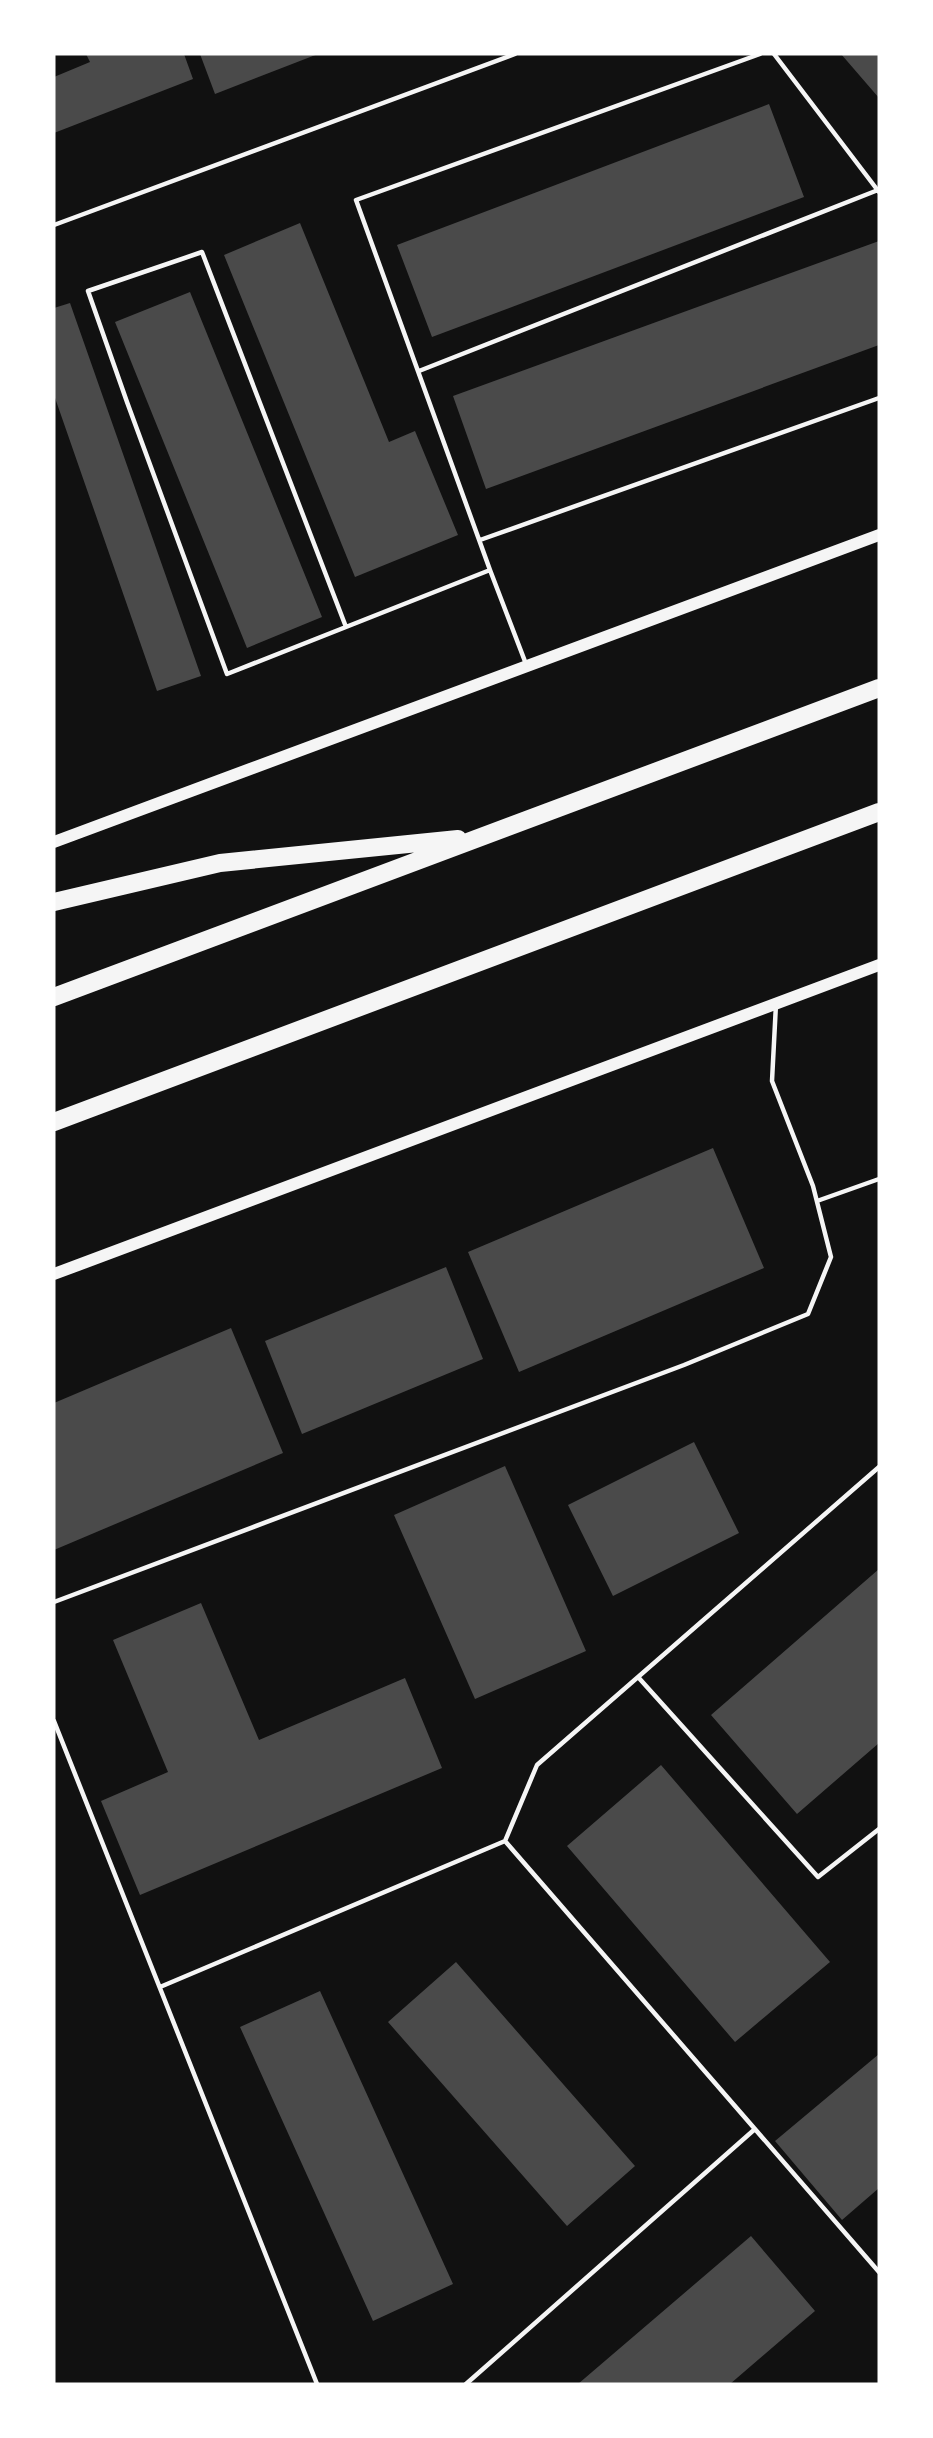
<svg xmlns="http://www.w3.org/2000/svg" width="933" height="2438" viewBox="0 0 933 2438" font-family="Overpass,sans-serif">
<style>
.building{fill:#4a4a4a}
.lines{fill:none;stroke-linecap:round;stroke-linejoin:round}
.service{stroke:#f5f5f5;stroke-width:4.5}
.secondary{stroke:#f5f5f5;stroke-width:12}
.motorway{stroke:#f5f5f5;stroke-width:18}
</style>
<rect width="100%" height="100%" fill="#111"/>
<!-- building -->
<path class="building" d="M86 54H184L193 79 54 133V77L90 62Z
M200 54H318L215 94Z
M841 54H879V98Z
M769 104 804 197 432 337 397 245Z
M300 223 389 442 415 431 458 535 355 577 224 255Z
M879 241V345L486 489 453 396Z
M190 292 322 617 247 648 115 322Z
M70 303 201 676 157 691 54 395V308Z
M713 1148 764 1268 519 1372 468 1252Z
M446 1267 483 1359 302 1434 265 1341Z
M231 1328 283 1453 54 1550V1403Z
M694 1442 739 1533 613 1596 568 1505Z
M505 1466 586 1651 475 1699 394 1515Z
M879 1569V1743L797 1814 711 1715Z
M201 1603 259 1740 405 1678 442 1768 140 1895 101 1801 168 1772 113 1640Z
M661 1765 830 1962 735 2042 567 1846Z
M456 1962 635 2166 567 2226 388 2022Z
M320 1991 453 2284 373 2321 240 2027Z
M879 2054V2188L842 2220 775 2141Z
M751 2236 815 2311 730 2384H578Z"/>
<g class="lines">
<!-- service -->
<path class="service" d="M774 54 879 192
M54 225 515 54
M419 371 878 190
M480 540 879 398
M490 570 356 200 760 54
M346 627 202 252 88 291 127 402 227 674 490 570 526 664
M817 1201 879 1179
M54 1602 684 1365 808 1314 831 1257 813 1186 772 1081 776 1004
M638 1677 818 1877 879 1829
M54 1721 317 2384
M505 1841 537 1765 879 1467
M160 1987 505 1841 879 2272
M466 2384 755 2129"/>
<!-- secondary -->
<path class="secondary" d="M54 842 879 535
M54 1274 879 965"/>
<!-- motorway -->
<path class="motorway" d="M54 902 220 863 458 839
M54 997 879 688
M54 1122 879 812"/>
</g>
<!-- border -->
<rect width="933" height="2438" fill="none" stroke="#ffffff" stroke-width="111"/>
</svg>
